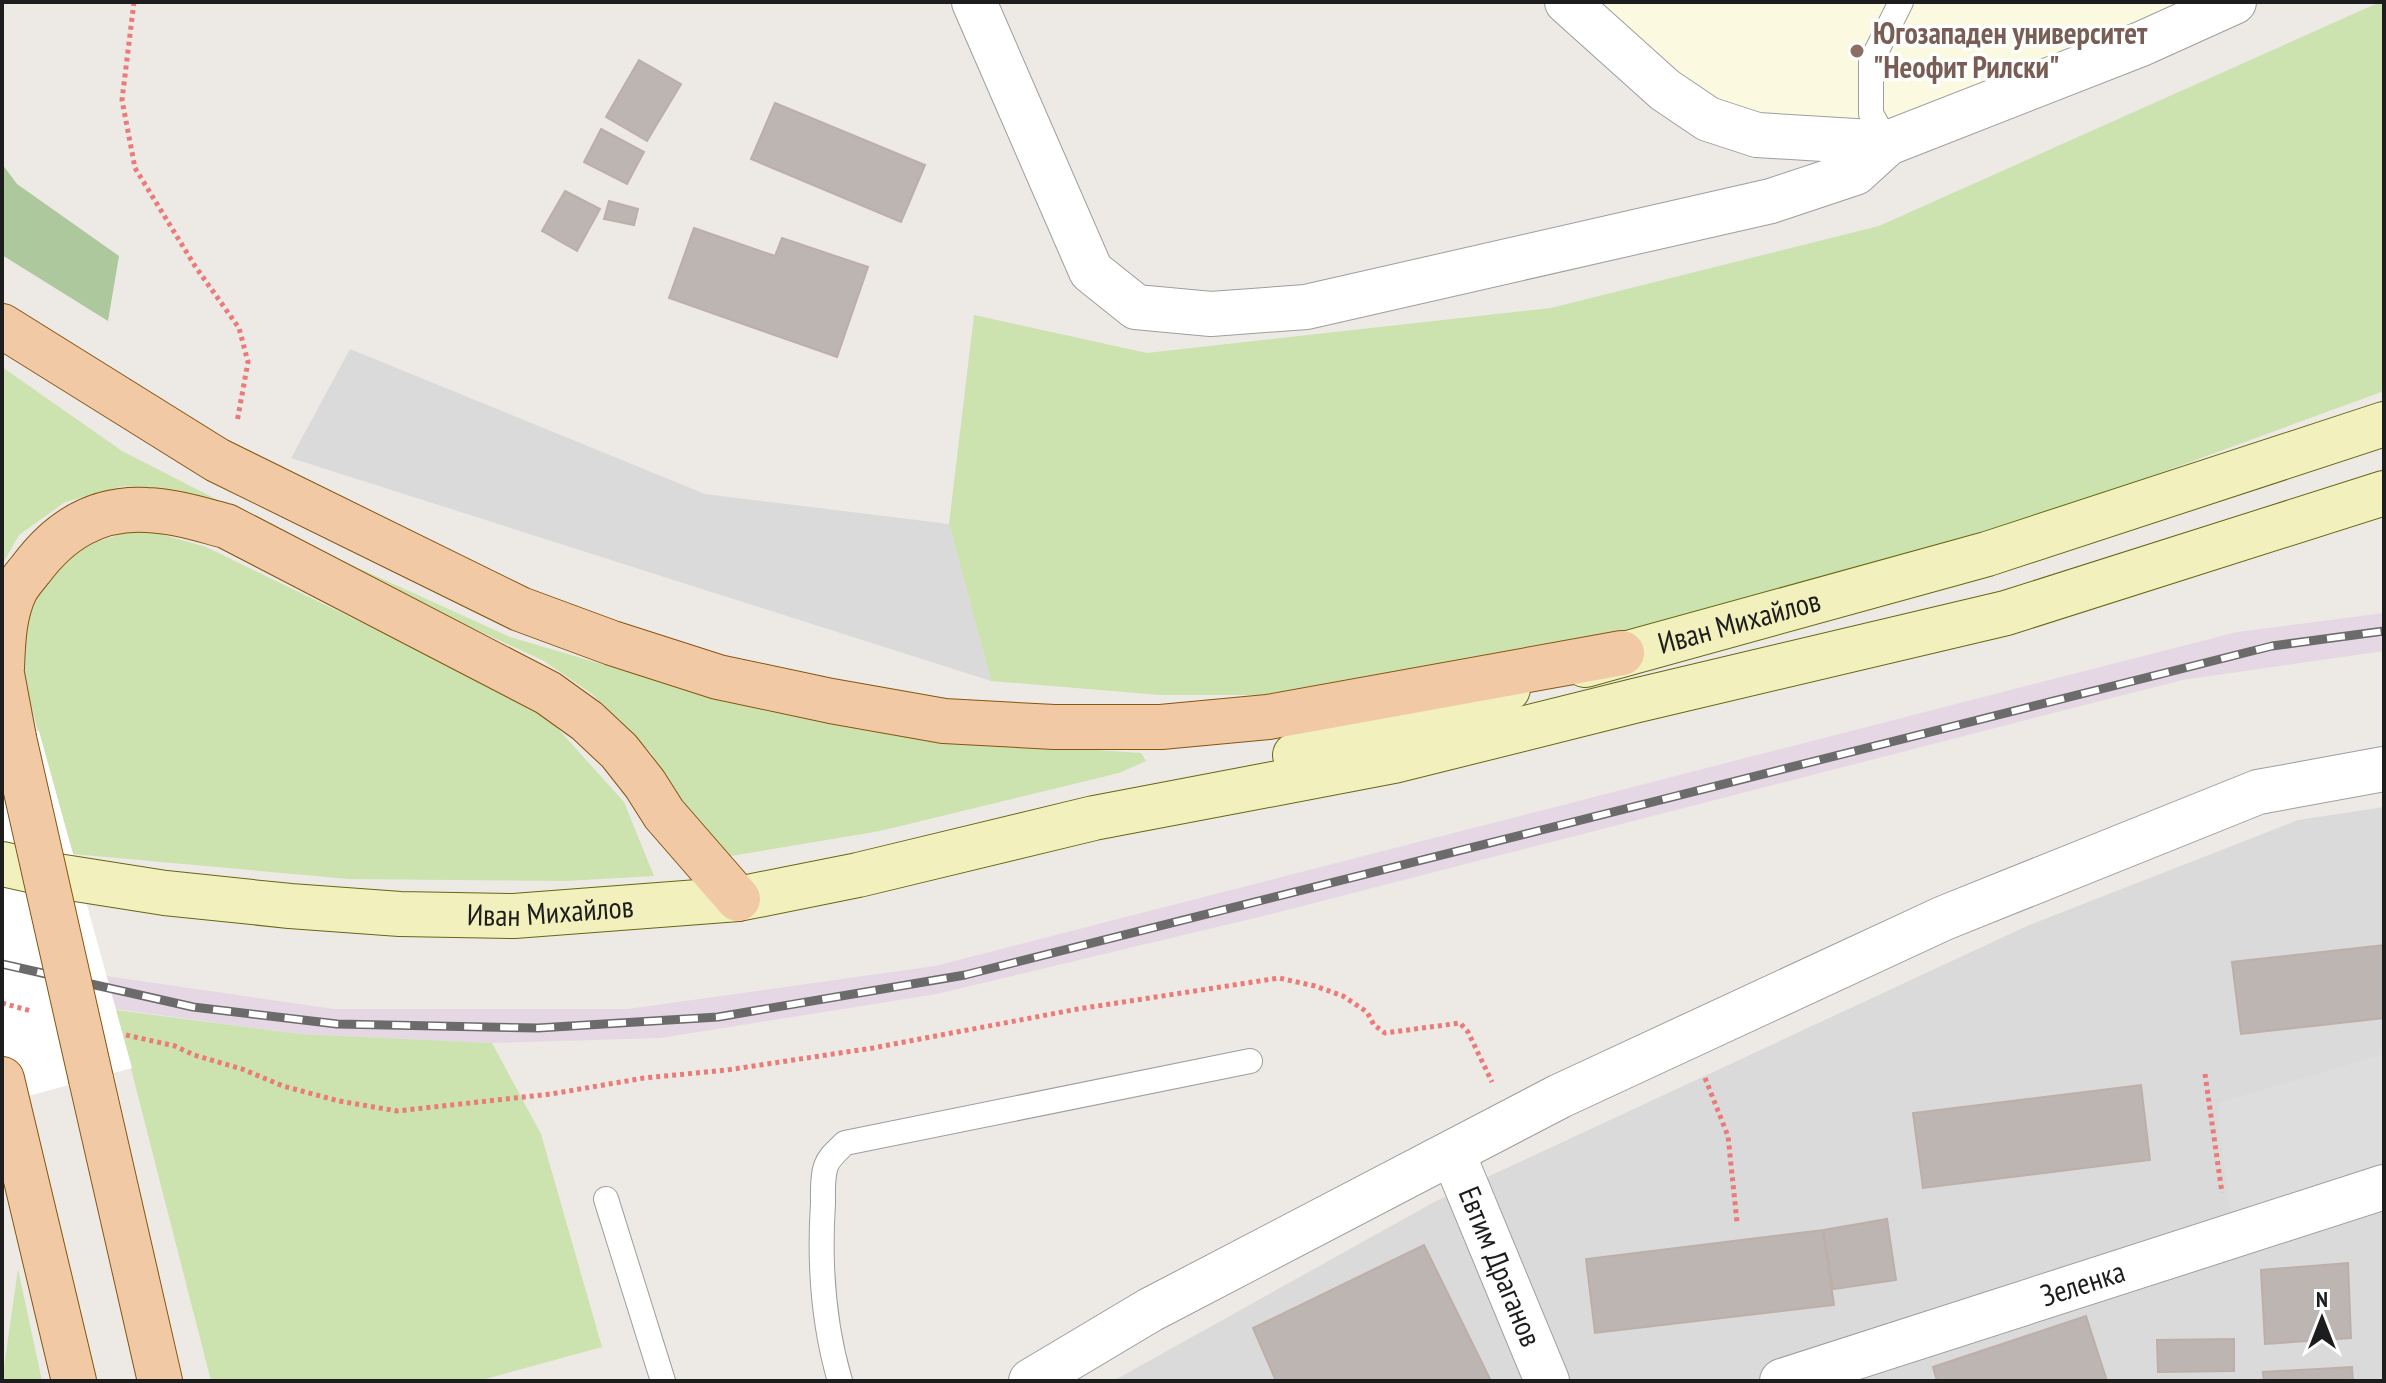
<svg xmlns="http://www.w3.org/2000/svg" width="2386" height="1383" viewBox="0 0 2386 1383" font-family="'PT Sans Narrow',sans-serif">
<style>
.residential{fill:#dbdada}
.industrial{fill:#e5d7e4}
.education{fill:#fbf9df}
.grass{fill:#cce2af}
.forest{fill:#adc89d}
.parking{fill:#ddd}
.pier{fill:#fff}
.building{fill:#bdb5b1;stroke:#bdafa8;stroke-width:2}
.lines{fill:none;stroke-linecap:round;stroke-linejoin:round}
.service-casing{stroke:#9e9e9e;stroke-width:26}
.minor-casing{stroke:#9e9e9e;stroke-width:46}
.secondary-casing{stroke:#656711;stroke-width:46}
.primary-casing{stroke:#865510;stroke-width:46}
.path{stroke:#ea7b78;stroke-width:5;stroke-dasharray:4 4;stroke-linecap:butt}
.service{stroke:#fff;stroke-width:24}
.minor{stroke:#fff;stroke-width:44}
.secondary{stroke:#f2f0bd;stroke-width:44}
.primary{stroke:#f1caa5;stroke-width:44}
.rail-casing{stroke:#6b6b6b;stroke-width:9}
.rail{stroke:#fff;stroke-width:6;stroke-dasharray:18;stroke-linecap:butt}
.primary-bridge-casing{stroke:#865510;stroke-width:46;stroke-linecap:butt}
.primary-bridge{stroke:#f1caa5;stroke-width:44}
.education-dot{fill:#8d6e63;stroke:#fff;stroke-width:3}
.labels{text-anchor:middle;stroke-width:7;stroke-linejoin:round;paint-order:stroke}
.education-label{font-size:30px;font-weight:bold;fill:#785e54;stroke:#fff;text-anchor:start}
.street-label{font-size:30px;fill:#1d1d1d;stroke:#fff}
</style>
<rect width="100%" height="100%" fill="#ede9e4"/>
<!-- residential -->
<path class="residential" d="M350 349 705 494 949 524 991 681 291 458Z
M2384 807V1381H1113L1436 1201 2027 926 2298 820Z"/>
<!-- industrial -->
<path class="industrial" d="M2384 613V651L2182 680 1263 916 937 994 660 1038 492 1043 299 1034 116 1009 106 976 334 1009H628L935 966 2237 632Z"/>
<!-- education -->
<path class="education" d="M1587 2H2187L1926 113 1865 121H1762L1671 81Z"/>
<!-- grass -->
<path class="grass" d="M2380 2H2384V391L2078 503 1899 563 1376 695H1160L991 681 949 524 974 315 1147 353 1551 308 1879 226Z
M2 367 122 451 290 537 510 637 696 692 930 739 1141 753 1146 761 1119 773 880 831 725 857 695 825 651 753 592 694 544 661 177 491 124 486 65 502 19 535 2 565Z
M140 528 206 547 541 710 624 802 654 876 565 881 349 879 73 854 18 660 24 611 68 551Z
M116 1010 299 1034 492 1043 541 1134 602 1347 478 1381H211Z
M18 1269 42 1381H2Z"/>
<!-- forest -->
<path class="forest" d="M2 164 17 184 119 256 108 321 2 255Z"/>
<!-- parking -->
<path class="parking" d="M2384 1054V1170L2231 1211 2218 1125V1103Z"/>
<!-- pier -->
<path class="pier" d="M39 731 132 1068 2 1103V741Z"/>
<!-- building -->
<path class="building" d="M639 60 681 84 647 141 606 117Z
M775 103 925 165 901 222 751 159Z
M601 129 644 152 627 184 584 162Z
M565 191 600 209 577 251 542 231Z
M609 201 638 209 634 225 604 219Z
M694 228 775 256 782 238 868 267 837 357 669 298Z
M2384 945V1018L2241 1034 2232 962Z
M2141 1085 2150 1160 1923 1188 1913 1113Z
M1887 1219 1896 1280 1833 1289 1823 1230Z
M1823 1230 1834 1305 1595 1333 1586 1259Z
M1424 1245 1491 1381H1276L1253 1328Z
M2348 1263 2351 1338 2265 1344 2261 1270Z
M2086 1316 2107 1381H1937L1933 1367Z
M2234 1339V1371L2158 1372 2157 1340Z
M2352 1367 2353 1381H2264L2263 1372Z"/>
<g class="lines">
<!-- service casing -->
<g class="service-casing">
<path id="service" d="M1888 143 1871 114V62L1901 2
M606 1199 663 1381
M840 1381C823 1323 819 1264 823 1203 823 1192 822 1177 826 1166 829 1157 838 1150 845 1143L1250 1061"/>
</g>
<!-- minor casing -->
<g class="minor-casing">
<g id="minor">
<path d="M974 2 1091 271 1136 307 1211 314 1306 307 1771 201 1855 173 1888 143 2141 44 2234 2"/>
<path d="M1567 2 1665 90 1708 119 1757 135 1888 143"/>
<path id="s1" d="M1453 1154 1547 1381"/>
<path d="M1031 1381 1150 1310 1560 1096 1944 918 2258 792 2384 769"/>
<path id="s2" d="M1782 1381 2384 1187"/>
</g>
</g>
<!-- secondary casing -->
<g class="secondary-casing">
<g id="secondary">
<path id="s3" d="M1585 665 1987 554 2384 424"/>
<path d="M1295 755 1508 689"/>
<path id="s4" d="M2 864 57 876 165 893 290 906 400 914 514 916 738 899 858 875 1094 818 1394 761 1634 701 2006 613 2384 493"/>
</g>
</g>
<!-- primary casing -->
<g class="primary-casing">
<path id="primary" d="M2 326 217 460 520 609 612 643 718 677 831 701 944 721 1054 727H1161L1268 717 1622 653
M2 668C3 641 4 613 16 589 20 582 26 575 31 569 60 530 97 507 147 510 174 511 199 519 226 526L548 693 587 721 619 751 645 784 664 814 738 899
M2 674 14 738
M2 1079 74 1381
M91 1079 160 1381"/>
</g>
<!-- path -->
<path class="path" d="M134 2 122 100 135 168 195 266 239 328 248 362 237 422
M2 1003 31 1011
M126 1035 175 1046 194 1055 242 1069 283 1086 339 1101 397 1111 551 1094 644 1078 727 1070 873 1048 1078 1009 1279 978 1315 986 1343 996 1367 1012 1374 1025 1385 1033 1460 1023 1468 1032 1492 1082
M2205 1074 2222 1193
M1705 1078 1728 1136 1737 1222"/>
<!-- service -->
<use href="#service" class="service"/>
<!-- minor -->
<use href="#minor" class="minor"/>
<!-- secondary -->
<use href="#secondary" class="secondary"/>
<!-- primary -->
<use href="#primary" class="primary"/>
<!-- rail casing -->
<g class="rail-casing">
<path id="rail" d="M2 964 193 1007 337 1024 538 1028 718 1017 965 975 2272 646 2384 631"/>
</g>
<!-- rail -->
<use href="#rail" class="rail"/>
<!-- primary-bridge casing -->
<g class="primary-bridge-casing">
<path id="primary-bridge" d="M14 738 91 1079"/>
</g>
<!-- primary-bridge -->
<use href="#primary-bridge" class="primary-bridge"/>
</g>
<!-- markers -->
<circle class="education-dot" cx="1857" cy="51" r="8"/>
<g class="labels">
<!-- education labels -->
<g class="education-label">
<text x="1873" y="44">Югозападен университет<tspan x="1873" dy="34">"Неофит Рилски"</tspan></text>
</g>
<!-- street labels -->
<g class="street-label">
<text dy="10" stroke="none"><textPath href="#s3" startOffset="160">Иван Михайлов</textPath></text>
<text dy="10" stroke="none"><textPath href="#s4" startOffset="552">Иван Михайлов</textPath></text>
<text dy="10" stroke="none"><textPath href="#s1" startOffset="122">Евтим Драганов</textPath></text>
<text dy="10" stroke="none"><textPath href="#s2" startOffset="316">Зеленка</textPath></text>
</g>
</g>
<!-- border -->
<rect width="2386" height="1383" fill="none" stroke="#1d1d1d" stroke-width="8"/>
<!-- north arrow -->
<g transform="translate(2322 1319)" stroke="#ffffff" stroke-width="6" paint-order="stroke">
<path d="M0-6L14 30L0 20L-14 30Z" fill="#1d1d1d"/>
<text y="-12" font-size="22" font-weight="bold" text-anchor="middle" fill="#1d1d1d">N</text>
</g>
</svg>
